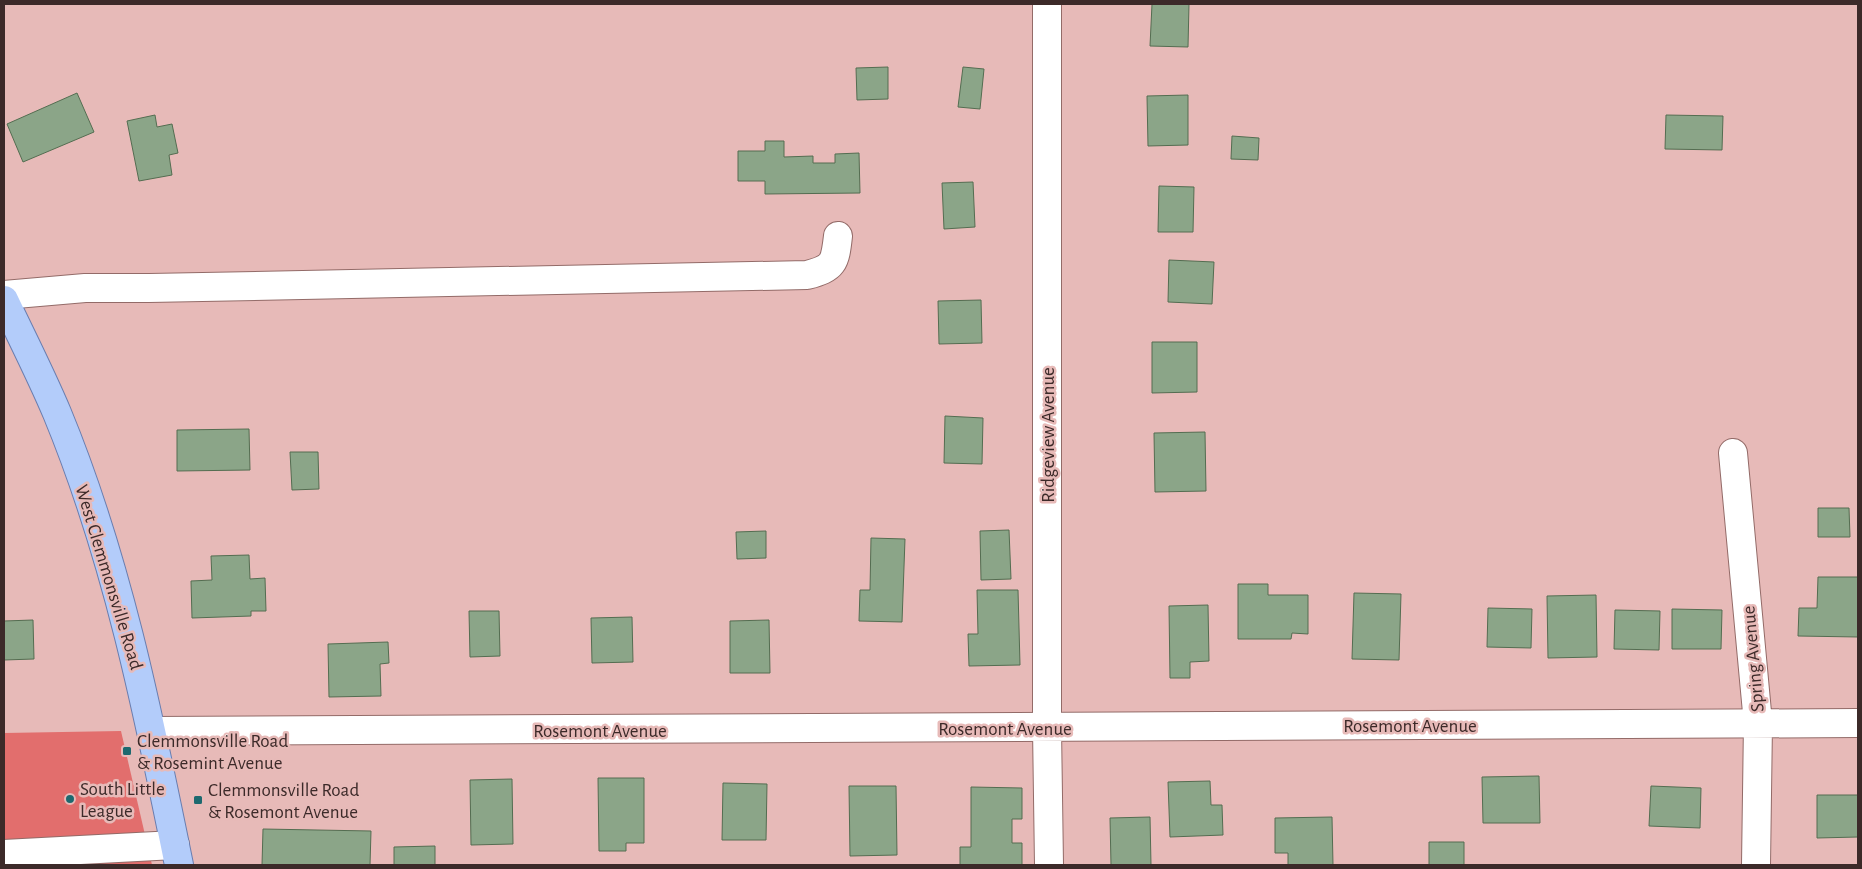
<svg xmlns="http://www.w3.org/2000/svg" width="1862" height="869" viewBox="0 0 1862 869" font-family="'Alegreya Sans',sans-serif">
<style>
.green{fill:#e26e6d}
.building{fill:#8ba588;stroke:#546d51}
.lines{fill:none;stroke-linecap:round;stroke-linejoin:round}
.minor-casing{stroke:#936b68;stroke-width:30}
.major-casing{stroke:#697daf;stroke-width:30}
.minor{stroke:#fff;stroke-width:28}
.major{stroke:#b3ccfa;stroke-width:28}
.poi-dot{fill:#1d696f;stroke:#e7bab8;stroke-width:2}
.labels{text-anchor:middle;stroke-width:5;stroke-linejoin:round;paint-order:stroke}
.street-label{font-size:19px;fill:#3c2a29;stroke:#e7bab8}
.poi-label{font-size:19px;fill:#3c2a29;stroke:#e7bab8;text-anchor:start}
</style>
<rect width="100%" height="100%" fill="#e7bab8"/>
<!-- green -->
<path class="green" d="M121 731 152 865H4V733Z"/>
<!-- building -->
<path class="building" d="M1152 4H1189L1188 47 1150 46Z
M888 67V99L857 100 856 68Z
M963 67 984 69 980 109 958 107Z
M77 93 94 132 23 162 7 124Z
M1188 95V145L1148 146 1147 96Z
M155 115 157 127 172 124 178 153 169 155 172 175 139 181 127 121Z
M1666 115 1723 116 1722 150 1665 149Z
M1232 136 1259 138 1258 160 1231 159Z
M765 141H784V157L813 156V163H835V154L859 153 860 193 765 194V181H738V151H765Z
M973 182 975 227 944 229 942 183Z
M1159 186 1194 187 1193 232H1158Z
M1169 260 1214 262 1212 304 1168 302Z
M981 300 982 343 939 344 938 301Z
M1152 342H1197V392L1152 393Z
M945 416 983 418 982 464 944 463Z
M249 429 250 470 177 471V430Z
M1205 432 1206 491 1155 492 1154 433Z
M290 452H318L319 489 292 490Z
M1818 508H1849L1850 537H1818Z
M1009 530 1011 579 981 580 980 531Z
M766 531V558L737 559 736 532Z
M871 538 905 539 902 622 859 621 860 590H870Z
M249 555 250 579 265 578 266 611H251V616L192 618 191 581 212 580 211 556Z
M1818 577H1858V637L1798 636 1799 608H1817Z
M1238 584H1268V595H1308V634L1292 633 1291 639H1238Z
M977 590H1018L1020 665 969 666 968 634H978Z
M1354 593 1401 594 1399 660 1352 659Z
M1596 595 1597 657 1548 658 1547 596Z
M1208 605 1209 661 1190 662V678H1170L1169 606Z
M1488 608 1532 609 1531 648 1487 647Z
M1672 609 1722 610 1721 649H1672Z
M1615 610 1660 611 1659 650 1614 649Z
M469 611H499L500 656 470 657Z
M632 617 633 662 592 663 591 618Z
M33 620 34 659 4 660V621Z
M769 620 770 673H730V621Z
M388 642 389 663 380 664 381 696 329 697 328 644Z
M1539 776 1540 823H1483L1482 777Z
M598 778H644V843H626V851H599Z
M512 779 513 844 471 845 470 780Z
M1210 781 1211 805H1222L1223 835 1170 837 1168 782Z
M723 783 767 784 766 840H722Z
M849 786H896L897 855 850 856Z
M1651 786 1701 788 1700 828 1649 826Z
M971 787 1022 788V819H1012V843H1022V865H960V847H971Z
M1817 795H1858V837L1817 838Z
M1150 817 1151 865H1111L1110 818Z
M1332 817 1333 865H1288V853H1275V818Z
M263 829 371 831 370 865H262Z
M1429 842H1464V865H1429Z
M435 846V865H394V847Z"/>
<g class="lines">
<!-- minor casing -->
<g class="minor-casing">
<path id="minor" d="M1047 4V728L1049 865
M4 295 85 288H149L807 275C834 268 835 263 838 236
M1733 453 1758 723 1756 865
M153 731 1858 723
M4 854 175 845"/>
</g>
<!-- major casing -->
<g class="major-casing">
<path id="major" d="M4 300C22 338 41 375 57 413 117 558 148 712 179 865"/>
</g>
<!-- minor -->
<use href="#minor" class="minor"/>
<!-- major -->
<use href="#major" class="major"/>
</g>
<!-- markers -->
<g class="poi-dot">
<rect x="122" y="746" width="10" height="10" rx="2.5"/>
<circle cx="70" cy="799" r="5"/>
<rect x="193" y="795" width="10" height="10" rx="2.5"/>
</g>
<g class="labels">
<!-- street labels -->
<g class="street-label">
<text transform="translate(1047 435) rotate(-90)" y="7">Ridgeview Avenue</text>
<text transform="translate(110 577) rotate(73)" y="7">West Clemmonsville Road</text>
<text transform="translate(1752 659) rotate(-95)" y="7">Spring Avenue</text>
<text x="1410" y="732">Rosemont Avenue</text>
<text x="1005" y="735">Rosemont Avenue</text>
<text x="600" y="737">Rosemont Avenue</text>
</g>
<!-- poi labels -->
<g class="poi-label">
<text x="137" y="747">Clemmonsville Road<tspan x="137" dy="22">&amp; Rosemint Avenue</tspan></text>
<text x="80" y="795">South Little<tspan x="80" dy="22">League</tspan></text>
<text x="208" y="796">Clemmonsville Road<tspan x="208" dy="22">&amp; Rosemont Avenue</tspan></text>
</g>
</g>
<!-- border -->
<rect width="1862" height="869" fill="none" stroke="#3c2a29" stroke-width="10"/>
</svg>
